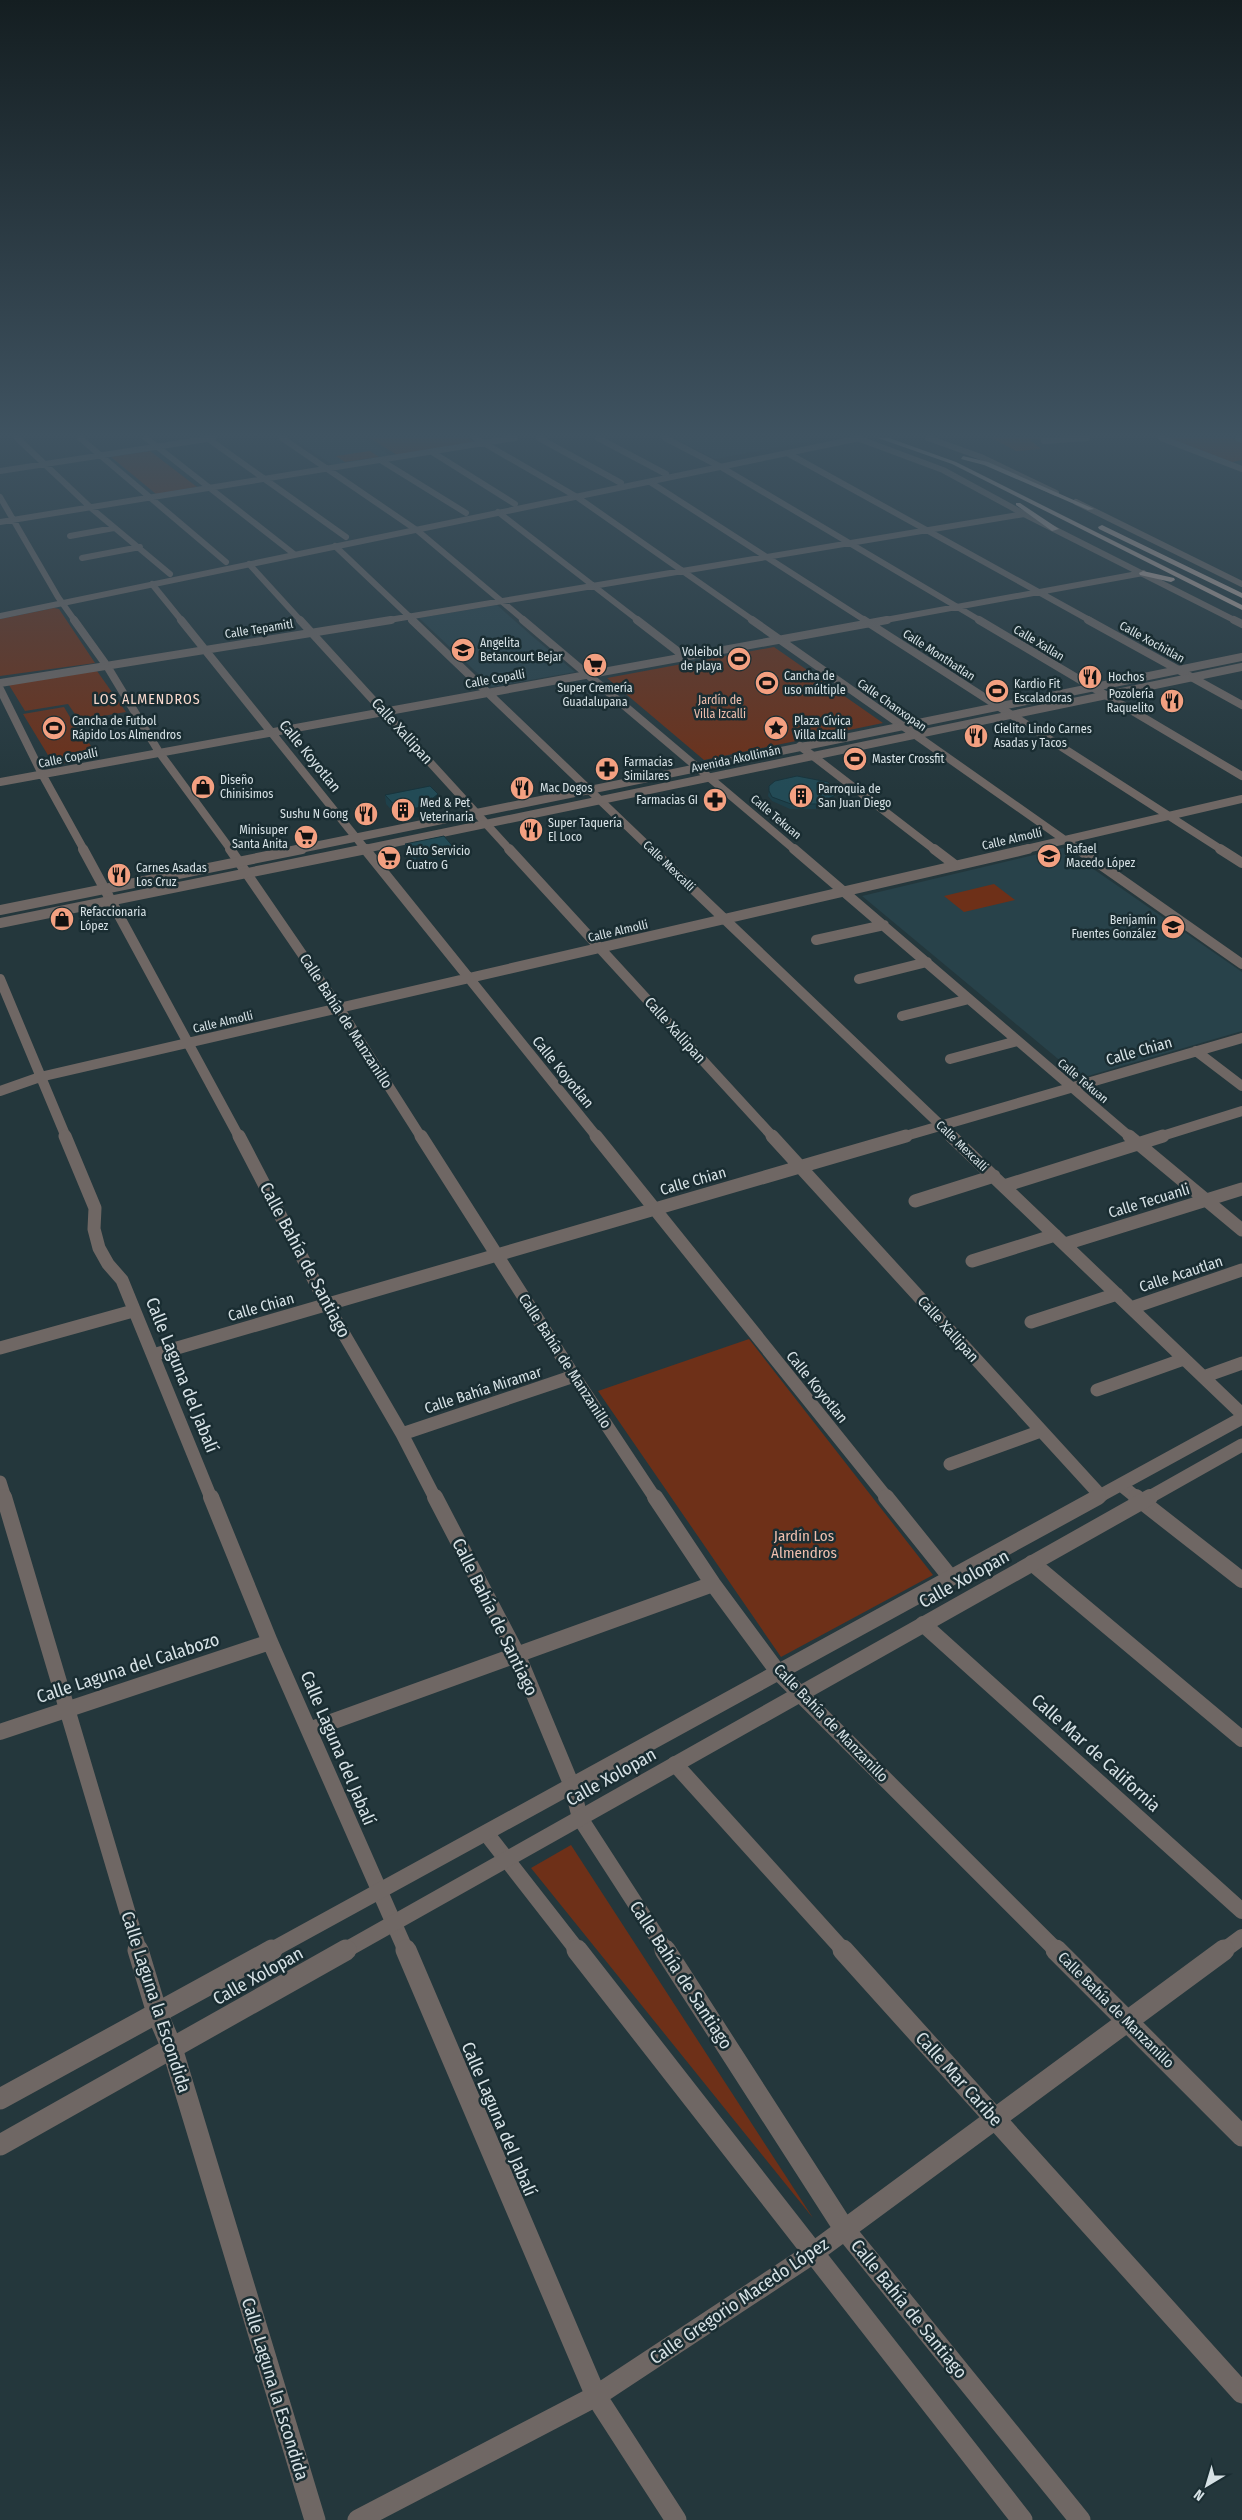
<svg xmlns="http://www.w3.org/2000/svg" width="1242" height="2520" viewBox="0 0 1242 2520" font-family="'Fira Sans Condensed',sans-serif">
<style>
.built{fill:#28424a}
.green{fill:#6e3018}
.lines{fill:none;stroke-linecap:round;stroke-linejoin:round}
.minor-far5{stroke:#6f6764;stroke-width:6}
.minor-far4{stroke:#6f6764;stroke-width:8}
.minor-far3{stroke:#6f6764;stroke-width:10}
.minor-far2{stroke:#6f6764;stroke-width:13}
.minor-far1{stroke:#6f6764;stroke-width:16}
.minor{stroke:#6f6764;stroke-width:21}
.tertiary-far5{stroke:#6f6764;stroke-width:6}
.tertiary-far4{stroke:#6f6764;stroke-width:8}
.tertiary-far3{stroke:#6f6764;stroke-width:10}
.tertiary-far2{stroke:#6f6764;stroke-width:13}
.tertiary-far1{stroke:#6f6764;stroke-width:16}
.tertiary{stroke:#6f6764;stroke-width:21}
.trunk{fill:#b6a39c;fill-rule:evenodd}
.wall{fill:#1e404a}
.shaded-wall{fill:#18343c}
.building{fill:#234b56;stroke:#18343c}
.labels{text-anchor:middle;stroke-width:5;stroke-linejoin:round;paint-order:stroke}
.far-street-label{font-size:12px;fill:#d7e2e6;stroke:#1a2d32}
.far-poi-label{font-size:12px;fill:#d7e2e6;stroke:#1a2d32;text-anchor:start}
.far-park-label{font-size:12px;fill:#efbfae;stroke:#1a2d32}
.far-neighbourhood-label{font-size:14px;letter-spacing:1px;fill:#fadace;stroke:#1a2d32}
.street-label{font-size:15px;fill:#d7e2e6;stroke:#1a2d32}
.park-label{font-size:15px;fill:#efbfae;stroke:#1a2d32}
.near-street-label{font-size:18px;fill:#d7e2e6;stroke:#1a2d32}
</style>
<rect width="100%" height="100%" fill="#24373c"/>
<!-- built -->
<path class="built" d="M292 438H363L391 456 333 465Z
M674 438H808L812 441 715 459Z
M497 605 532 636 575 672 492 687 419 618Z
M1063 848 1242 972V1031L1081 1078 862 896Z"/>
<!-- green -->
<path class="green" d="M370 438H467L474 442 397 455Z
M992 438H1058L1030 440 1041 449 1016 451Z
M1169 438H1232L1242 442V460L1232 462Z
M150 451 197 487 156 494 111 457Z
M370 451 379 457 345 462 336 456Z
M54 608 59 609 95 663 0 676V619Z
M774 647 883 723 704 760 607 678Z
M97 671 126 712 79 720 68 704 25 711 9 685Z
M64 707 86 744 89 743 98 757 54 765 23 714Z
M994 884 1015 900 964 912 944 896Z
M749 1339 933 1575 781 1657 598 1391Z
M571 1845 813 2218 531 1868Z"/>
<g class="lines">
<!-- minor-far5 -->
<path class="minor-far5" d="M17 438 91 508 170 574
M80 438 226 562
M146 438 294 554
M207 438 346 537
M282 438 418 531 525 621
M475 438 577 497 754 621
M539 438 621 483
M598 438 666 474
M665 438 721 467 981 621
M1161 438 1242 469
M1238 438 1242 440
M1044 441 1087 438
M432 452 515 504
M789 454 1091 621
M382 461 466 513
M0 471 213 438
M650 482 866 621
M0 497 58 597 75 621
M498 512 639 621
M0 522 515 438
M70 536 114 528
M335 546 414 621
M82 558 140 547
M249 564 301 621
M152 584 182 621
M383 621 1024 514
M880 621 1143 573"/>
<!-- minor-far4 -->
<path class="minor-far4" d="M74 620 107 666 159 752 231 850
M181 620 366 850
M300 620 510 850
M412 620 652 850
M523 620 795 850
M637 620 685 657
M752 620 1079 850
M864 620 1222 850
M979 620 1242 776
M1088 620 1242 705
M0 683 391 620
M0 689 42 774 84 850
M800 746 935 850
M0 782 887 620
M1022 850 1242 799"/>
<!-- minor-far3 -->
<path class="minor-far3" d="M83 849 239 1137
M230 849 339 1008 421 1137
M365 849 597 1137
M509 849 773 1137
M651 849 953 1137
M794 849 1130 1137
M934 849 955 865
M1078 849 1242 964
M1220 849 1242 863
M816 940 884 925
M0 979 66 1137
M859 979 927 962
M902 1016 969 999
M1196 1051 1242 1086
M950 1059 1017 1041
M0 1091 40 1077 1028 849
M902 1137 1242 1038
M1159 1137 1242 1111"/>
<!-- minor-far2 -->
<path class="minor-far2" d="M65 1136 95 1208 94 1229 99 1248 108 1264 122 1280 211 1498
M239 1136 327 1305 402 1434 435 1498
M421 1136 574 1376 655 1498
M596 1136 887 1498
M772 1136 1101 1496
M951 1136 1242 1414
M1129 1136 1242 1230
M1004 1186 1163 1136
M915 1201 994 1176
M1065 1244 1242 1189
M972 1261 1055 1235
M1131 1308 1242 1270
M1031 1322 1117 1294
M0 1348 133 1311
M153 1355 906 1136
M1203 1377 1242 1363
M1097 1390 1184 1359
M402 1434 574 1376
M950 1464 1041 1431
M0 1482 5 1498
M1121 1485 1137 1498"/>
<!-- minor-far1 -->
<path class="minor-far1" d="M4 1497 139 1951
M211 1497 270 1642 406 1951
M435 1497 518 1656 572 1786 580 1818 666 1951
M655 1497 713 1584 778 1672 1057 1951
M886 1497 951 1578
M1136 1497 1242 1580
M1032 1563 1242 1739
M923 1624 1242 1911
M309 1730 713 1584
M0 1732 270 1642
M675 1764 844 1951
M486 1833 578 1951
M1223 1951 1242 1937"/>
<!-- minor -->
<path class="minor" d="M138 1950 157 2013 172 2048 315 2520
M406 1950 596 2396 676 2520
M577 1950 1022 2520
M665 1950 845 2230 1080 2520
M843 1950 1242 2393
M1056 1950 1242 2136
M358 2520 596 2396 813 2253 1224 1950"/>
<!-- tertiary-far5 -->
<path class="tertiary-far5" d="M857 438 943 470 1024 514 1236 621
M928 438 981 457 1056 493
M1076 502 1242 584
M0 616 860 438"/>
<!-- tertiary-far4 -->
<path class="tertiary-far4" d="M1234 620 1242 624
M295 850 1242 657
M360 850 1242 667"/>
<!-- tertiary-far3 -->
<path class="tertiary-far3" d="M0 910 302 849
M0 923 366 849"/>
<!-- tertiary-far2 -->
<path class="tertiary-far2" d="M1096 1498 1242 1418
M1148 1498 1242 1445"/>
<!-- tertiary-far1 -->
<path class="tertiary-far1" d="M270 1951 1098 1497
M344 1951 1150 1497"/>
<!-- tertiary -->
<path class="tertiary" d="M0 2099 272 1950
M0 2145 346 1950"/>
<!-- trunk -->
<path class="trunk" d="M878 438H889L956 462 1242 605V610L952 464Z
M963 456 988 462 1094 509 1088 510 984 465 961 459Z
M1016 503H1020L1059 529 1052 531 1016 505Z
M1102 525 1242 593V598L1099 529 1098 527Z
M1143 571 1174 578 1175 580 1171 582 1140 575 1139 573Z"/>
</g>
<!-- wall -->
<path class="wall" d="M835 790 833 801 816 809H790L772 801 768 796 769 791Z
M438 794 439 804 423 816 401 820 386 804 385 795Z
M405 844 455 849 456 858 417 866 406 853Z"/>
<!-- shaded-wall -->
<path class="shaded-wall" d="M835 790 833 801 816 809V804Z
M438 794 439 804 423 816 401 820 400 811Z
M455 849 456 858 417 866 416 857Z"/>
<!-- building -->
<path class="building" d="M797 776 828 782 835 790 834 796 816 804H791L772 797 769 791V786L775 781Z
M430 786 438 794 422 807 400 811 385 795Z
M444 836 455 849 416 857 405 844Z"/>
<!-- sky -->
<linearGradient id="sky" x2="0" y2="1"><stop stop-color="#141e21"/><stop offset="0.55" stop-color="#3f5361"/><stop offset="1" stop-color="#3f5361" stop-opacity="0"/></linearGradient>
<rect width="1242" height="791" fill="url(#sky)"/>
<!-- icons -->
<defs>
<g id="school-disc" transform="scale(1.25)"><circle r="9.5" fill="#f3a081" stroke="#1a2d32"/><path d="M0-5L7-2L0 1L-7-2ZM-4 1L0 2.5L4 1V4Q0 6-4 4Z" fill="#111"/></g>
<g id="stadium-disc" transform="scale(1.25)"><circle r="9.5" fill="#f3a081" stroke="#1a2d32"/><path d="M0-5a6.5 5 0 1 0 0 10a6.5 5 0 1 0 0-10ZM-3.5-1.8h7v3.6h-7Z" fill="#111"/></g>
<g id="supermarket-disc" transform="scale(1.25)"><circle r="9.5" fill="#f3a081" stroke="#1a2d32"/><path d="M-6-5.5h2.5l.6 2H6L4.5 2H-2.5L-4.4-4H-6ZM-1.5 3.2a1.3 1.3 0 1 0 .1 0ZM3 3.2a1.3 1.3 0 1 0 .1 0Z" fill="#111"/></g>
<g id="restaurant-disc" transform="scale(1.25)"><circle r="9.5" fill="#f3a081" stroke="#1a2d32"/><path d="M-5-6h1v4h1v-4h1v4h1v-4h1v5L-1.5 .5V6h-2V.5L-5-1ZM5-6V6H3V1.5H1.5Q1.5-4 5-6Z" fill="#111"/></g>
<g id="sight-disc" transform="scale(1.25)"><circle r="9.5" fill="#f3a081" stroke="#1a2d32"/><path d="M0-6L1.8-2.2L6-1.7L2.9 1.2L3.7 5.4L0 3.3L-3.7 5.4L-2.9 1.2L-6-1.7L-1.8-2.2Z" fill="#111"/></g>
<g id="pharmacy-disc" transform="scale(1.25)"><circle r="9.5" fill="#f3a081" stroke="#1a2d32"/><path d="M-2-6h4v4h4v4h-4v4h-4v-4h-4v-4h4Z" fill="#111"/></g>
<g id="shop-disc" transform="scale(1.25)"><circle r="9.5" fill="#f3a081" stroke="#1a2d32"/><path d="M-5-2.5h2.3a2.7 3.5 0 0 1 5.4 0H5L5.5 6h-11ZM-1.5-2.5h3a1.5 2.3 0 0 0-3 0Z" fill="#111"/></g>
<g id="building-disc" transform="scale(1.25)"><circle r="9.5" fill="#f3a081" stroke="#1a2d32"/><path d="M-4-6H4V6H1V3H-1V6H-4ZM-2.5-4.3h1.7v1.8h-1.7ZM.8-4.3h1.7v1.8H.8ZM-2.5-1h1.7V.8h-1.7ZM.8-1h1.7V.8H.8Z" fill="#111"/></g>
</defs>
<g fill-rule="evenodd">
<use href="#school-disc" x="463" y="650"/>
<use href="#stadium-disc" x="739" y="659"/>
<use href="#supermarket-disc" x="595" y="665"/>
<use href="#restaurant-disc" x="1090" y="677"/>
<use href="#stadium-disc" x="767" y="683"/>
<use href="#stadium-disc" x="997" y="691"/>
<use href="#restaurant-disc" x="1172" y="701"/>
<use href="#stadium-disc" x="54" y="728"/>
<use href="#sight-disc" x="776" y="728"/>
<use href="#restaurant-disc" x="976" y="736"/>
<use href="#stadium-disc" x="855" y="759"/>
<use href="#pharmacy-disc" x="607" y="769"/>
<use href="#shop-disc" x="203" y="787"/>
<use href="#restaurant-disc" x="522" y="788"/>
<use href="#building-disc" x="801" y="796"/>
<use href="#pharmacy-disc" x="715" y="800"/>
<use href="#building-disc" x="403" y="810"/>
<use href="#restaurant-disc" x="366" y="814"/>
<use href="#restaurant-disc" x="531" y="830"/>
<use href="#supermarket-disc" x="306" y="837"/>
<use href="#school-disc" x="1049" y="856"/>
<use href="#supermarket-disc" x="389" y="858"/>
<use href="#restaurant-disc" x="119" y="875"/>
<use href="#shop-disc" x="62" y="919"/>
<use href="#school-disc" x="1173" y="927"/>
</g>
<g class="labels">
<!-- far-street labels -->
<g class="far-street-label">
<text transform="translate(259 629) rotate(-9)" y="4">Calle Tepamitl</text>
<text transform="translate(1152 642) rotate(29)" y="4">Calle Xochitlan</text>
<text transform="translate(1039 643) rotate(31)" y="4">Calle Xallan</text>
<text transform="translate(939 655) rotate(33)" y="4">Calle Monthatlan</text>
<text transform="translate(495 679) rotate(-10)" y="4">Calle Copalli</text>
<text transform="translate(892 705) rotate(35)" y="4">Calle Chanxopan</text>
<text transform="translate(68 758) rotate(-11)" y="4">Calle Copalli</text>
<text transform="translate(736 759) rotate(-12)" y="4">Avenida Akollimán</text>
<text transform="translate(776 817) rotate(40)" y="4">Calle Tekuan</text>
<text transform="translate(1012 839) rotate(-13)" y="4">Calle Almolli</text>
<text transform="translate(669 866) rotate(44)" y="4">Calle Mexcalli</text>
<text transform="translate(618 931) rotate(-13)" y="4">Calle Almolli</text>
<text transform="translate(223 1022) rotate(-13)" y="4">Calle Almolli</text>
<text transform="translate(1083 1081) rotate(40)" y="4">Calle Tekuan</text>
<text transform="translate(962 1146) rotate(44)" y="4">Calle Mexcalli</text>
</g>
<!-- far-poi labels -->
<g class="far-poi-label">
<text x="480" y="647">Angelita<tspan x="480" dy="14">Betancourt Bejar</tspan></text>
<text x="722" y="656" text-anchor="end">Voleibol<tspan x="722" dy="14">de playa</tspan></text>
<text x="784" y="680">Cancha de<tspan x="784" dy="14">uso múltiple</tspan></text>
<text x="1108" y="681">Hochos</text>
<text x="1014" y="688">Kardio Fit<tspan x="1014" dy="14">Escaladoras</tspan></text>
<text x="595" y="692" text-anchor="middle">Super Cremería<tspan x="595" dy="14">Guadalupana</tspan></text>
<text x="1154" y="698" text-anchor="end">Pozolería<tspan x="1154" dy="14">Raquelito</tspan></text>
<text x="72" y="725">Cancha de Futbol<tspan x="72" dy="14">Rápido Los Almendros</tspan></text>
<text x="794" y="725">Plaza Cívica<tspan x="794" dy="14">Villa Izcalli</tspan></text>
<text x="994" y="733">Cielito Lindo Carnes<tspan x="994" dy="14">Asadas y Tacos</tspan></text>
<text x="872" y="763">Master Crossfit</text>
<text x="624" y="766">Farmacias<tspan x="624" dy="14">Similares</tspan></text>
<text x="220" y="784">Diseño<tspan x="220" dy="14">Chinisimos</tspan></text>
<text x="540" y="792">Mac Dogos</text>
<text x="818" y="793">Parroquia de<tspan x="818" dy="14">San Juan Diego</tspan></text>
<text x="698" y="804" text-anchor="end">Farmacias GI</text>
<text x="420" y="807">Med &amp; Pet<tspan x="420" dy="14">Veterinaria</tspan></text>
<text x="348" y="818" text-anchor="end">Sushu N Gong</text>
<text x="548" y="827">Super Taquería<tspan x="548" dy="14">El Loco</tspan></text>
<text x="288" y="834" text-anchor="end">Minisuper<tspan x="288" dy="14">Santa Anita</tspan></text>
<text x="1066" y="853">Rafael<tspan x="1066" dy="14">Macedo López</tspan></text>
<text x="406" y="855">Auto Servicio<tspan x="406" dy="14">Cuatro G</tspan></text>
<text x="136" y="872">Carnes Asadas<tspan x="136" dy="14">Los Cruz</tspan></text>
<text x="80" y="916">Refaccionaria<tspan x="80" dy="14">López</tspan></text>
<text x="1156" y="924" text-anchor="end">Benjamín<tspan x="1156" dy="14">Fuentes González</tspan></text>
</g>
<!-- far-park labels -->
<g class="far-park-label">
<text x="720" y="704">Jardín de<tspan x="720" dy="14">Villa Izcalli</tspan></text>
</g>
<!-- far-neighbourhood labels -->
<g class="far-neighbourhood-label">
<text x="147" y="704">LOS ALMENDROS</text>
</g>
<!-- street labels -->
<g class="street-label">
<text transform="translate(402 731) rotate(48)" y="5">Calle Xallipan</text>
<text transform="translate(310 756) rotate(51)" y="5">Calle Koyotlan</text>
<text transform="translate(346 1021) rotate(57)" y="5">Calle Bahía de Manzanillo</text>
<text transform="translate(675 1030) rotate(48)" y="5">Calle Xallipan</text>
<text transform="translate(1139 1051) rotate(-16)" y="5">Calle Chian</text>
<text transform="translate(563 1072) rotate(51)" y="5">Calle Koyotlan</text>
<text transform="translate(693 1181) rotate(-16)" y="5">Calle Chian</text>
<text transform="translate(1149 1201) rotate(-17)" y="5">Calle Tecuanli</text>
<text transform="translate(1181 1274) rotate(-18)" y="5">Calle Acautlan</text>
<text transform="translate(261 1307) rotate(-16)" y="5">Calle Chian</text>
<text transform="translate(948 1329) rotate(48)" y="5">Calle Xallipan</text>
<text transform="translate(565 1361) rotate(57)" y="5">Calle Bahía de Manzanillo</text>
<text transform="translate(817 1387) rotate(51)" y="5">Calle Koyotlan</text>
<text transform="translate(483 1390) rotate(-18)" y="5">Calle Bahía Miramar</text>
<text transform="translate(831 1723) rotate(46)" y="5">Calle Bahía de Manzanillo</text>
<text transform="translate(1116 2010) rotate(45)" y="5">Calle Bahía de Manzanillo</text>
</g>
<!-- park labels -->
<g class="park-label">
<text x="804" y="1541">Jardín Los<tspan x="804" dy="17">Almendros</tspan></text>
</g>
<!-- near-street labels -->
<g class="near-street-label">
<text transform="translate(305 1260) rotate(62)" y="6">Calle Bahía de Santiago</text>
<text transform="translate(182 1375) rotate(68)" y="6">Calle Laguna del Jabalí</text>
<text transform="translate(964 1579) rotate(-29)" y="6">Calle Xolopan</text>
<text transform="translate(495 1617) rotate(64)" y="6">Calle Bahía de Santiago</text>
<text transform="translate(128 1668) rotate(-18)" y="6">Calle Laguna del Calabozo</text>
<text transform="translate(338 1748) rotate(67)" y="6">Calle Laguna del Jabalí</text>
<text transform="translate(1096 1753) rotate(42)" y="6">Calle Mar de California</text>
<text transform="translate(611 1777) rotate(-29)" y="6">Calle Xolopan</text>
<text transform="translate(681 1975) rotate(57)" y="6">Calle Bahía de Santiago</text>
<text transform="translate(258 1976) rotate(-29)" y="6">Calle Xolopan</text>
<text transform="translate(156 2002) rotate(72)" y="6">Calle Laguna la Escondida</text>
<text transform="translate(959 2079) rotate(48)" y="6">Calle Mar Caribe</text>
<text transform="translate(499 2119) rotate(67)" y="6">Calle Laguna del Jabalí</text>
<text transform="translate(739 2301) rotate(-34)" y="6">Calle Gregorio Macedo López</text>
<text transform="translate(909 2309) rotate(51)" y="6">Calle Bahía de Santiago</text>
<text transform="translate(275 2389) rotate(73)" y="6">Calle Laguna la Escondida</text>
</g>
</g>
<!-- north arrow -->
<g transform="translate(1207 2485) rotate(218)" stroke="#1a2d32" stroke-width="4" paint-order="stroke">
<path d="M0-4L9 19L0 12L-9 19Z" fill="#d7e2e6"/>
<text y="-8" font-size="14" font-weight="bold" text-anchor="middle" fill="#d7e2e6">N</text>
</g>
</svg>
